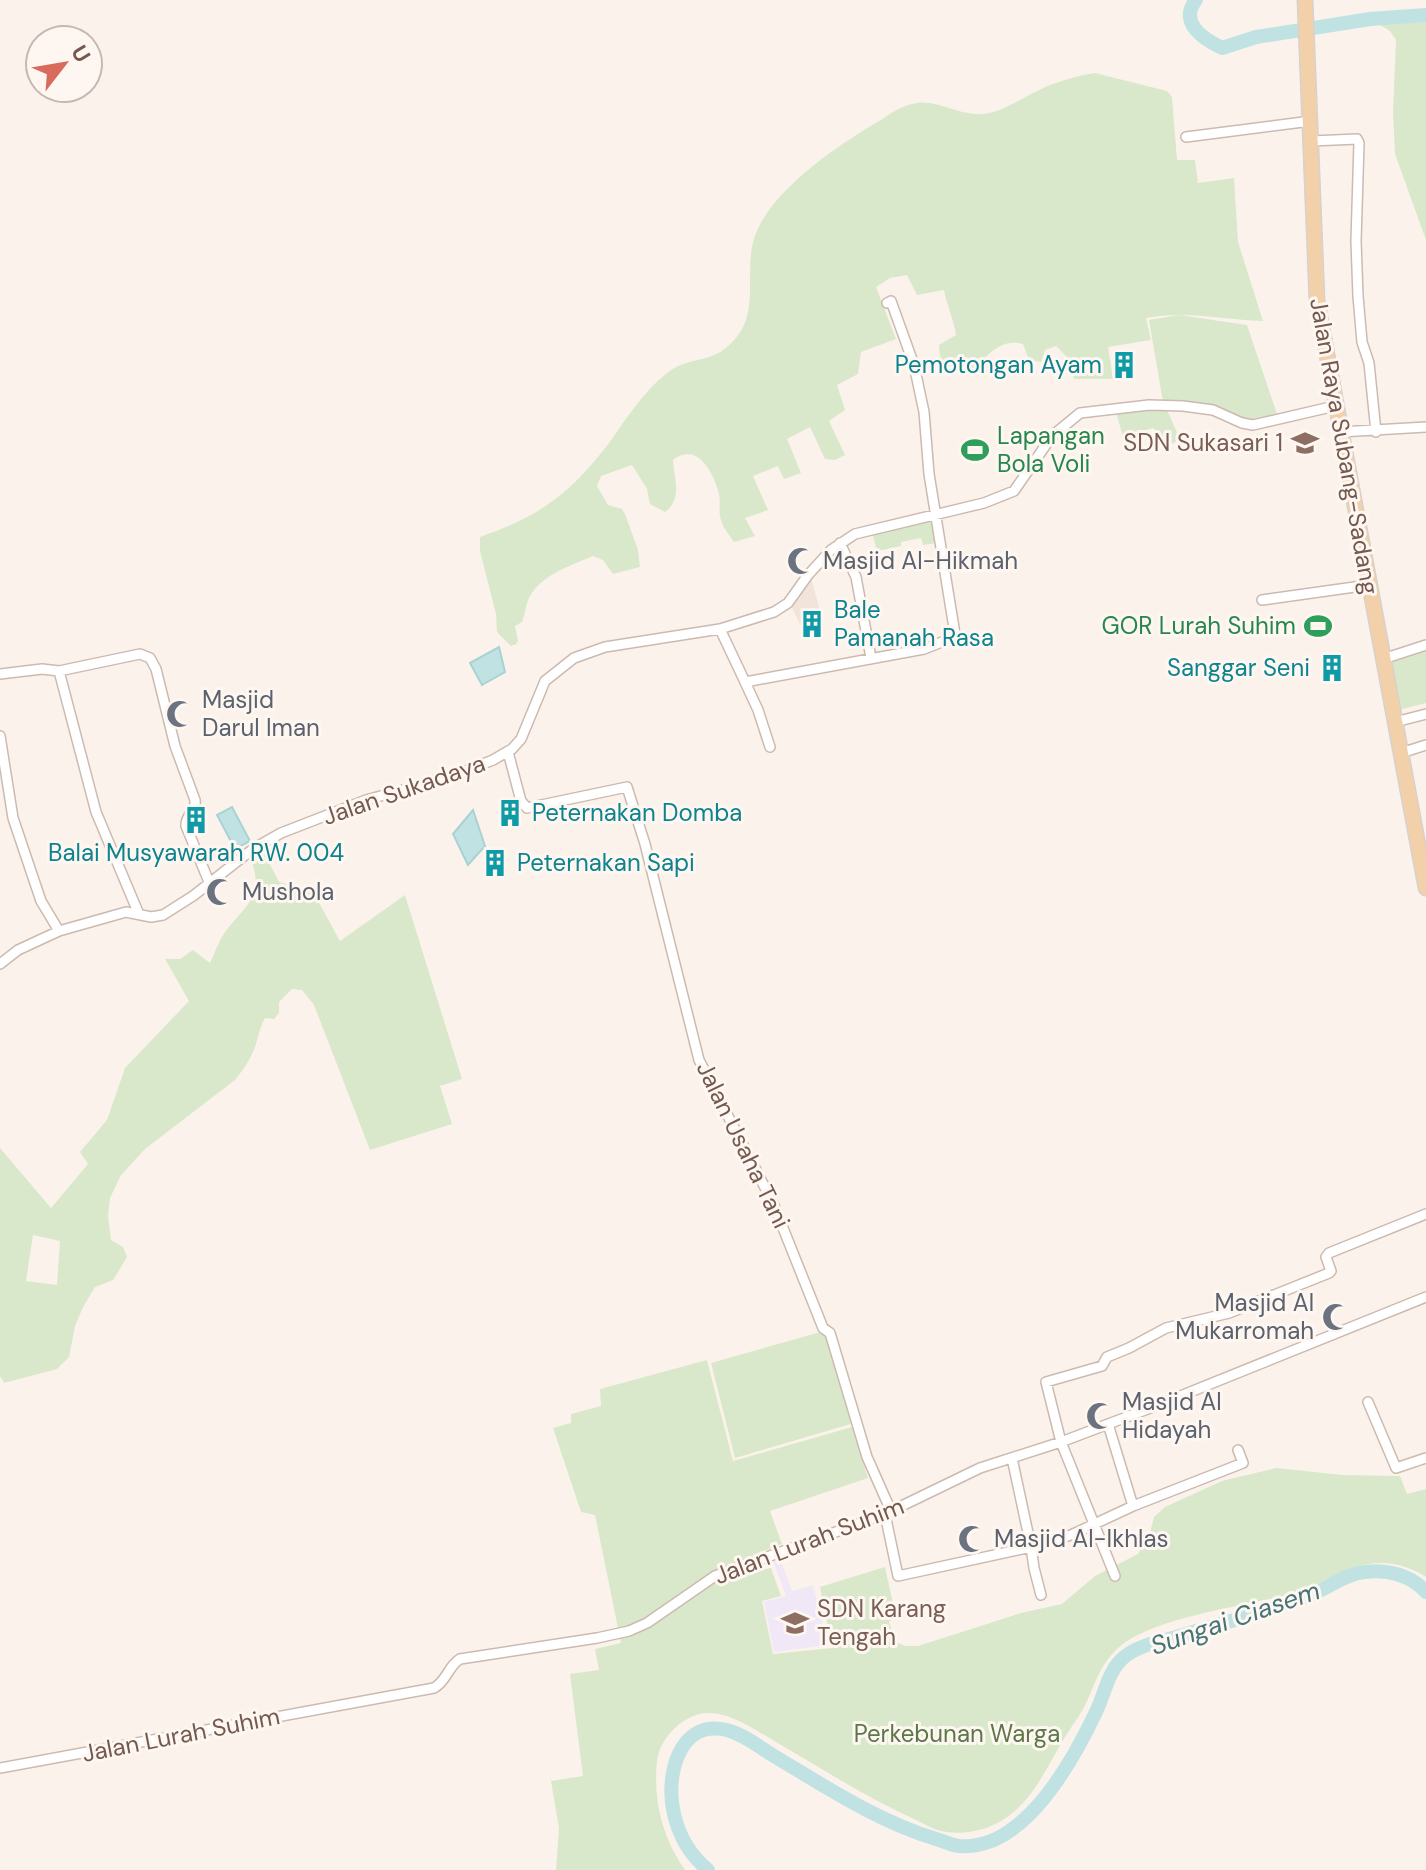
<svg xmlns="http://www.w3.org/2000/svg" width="1426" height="1870" viewBox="0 0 1426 1870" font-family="'DM Sans',sans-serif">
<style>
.residential{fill:#f2e4da}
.education{fill:#f0e7f7}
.green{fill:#d9e8ca;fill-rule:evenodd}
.water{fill:#c0e2e3;stroke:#a8d2d4;stroke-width:2}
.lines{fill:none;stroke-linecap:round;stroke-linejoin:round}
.river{stroke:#c0e2e3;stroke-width:14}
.street-casing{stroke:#ccbab1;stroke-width:12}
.primary-casing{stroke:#d8d1ce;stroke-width:17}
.street{stroke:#fff;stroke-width:9}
.primary{stroke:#f2d0aa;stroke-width:14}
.labels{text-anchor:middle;stroke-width:6;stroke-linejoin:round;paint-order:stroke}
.culture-label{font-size:24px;fill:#0d838f;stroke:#fef7f1;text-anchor:start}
.leisure-label{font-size:24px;fill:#27864d;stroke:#fef7f1;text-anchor:start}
.education-label{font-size:24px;fill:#785e54;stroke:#fef7f1;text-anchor:end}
.street-label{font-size:24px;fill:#745950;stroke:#fef7f1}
.worship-label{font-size:24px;fill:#5b616d;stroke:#fef7f1;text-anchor:start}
.park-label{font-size:24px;fill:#5c7849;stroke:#fef7f1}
.water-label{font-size:26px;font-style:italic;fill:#457477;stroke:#fef7f1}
</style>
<rect width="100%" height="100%" fill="#fbf3eb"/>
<!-- residential -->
<path class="residential" d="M810 574 824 625 804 632 790 604Z"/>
<!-- education -->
<path class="education" d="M780 1559 792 1591 813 1585 828 1645 774 1652 764 1602 786 1596 773 1561Z"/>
<!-- green -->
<path class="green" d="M1408 15H1426V240L1395 154 1393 112 1396 40 1390 31 1370 19Z
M1095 73 1167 91 1172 97 1177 160H1195L1198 183 1234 178 1238 242 1263 321C1223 320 1185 310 1146 318L1151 340 1108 347 1113 379H1074L1066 356 1056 346 1045 350 1041 362 1029 360 1023 344C1008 340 995 347 985 358L988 366 985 377C968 365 938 376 939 345L956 335C954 320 947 306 944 290L917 295 907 275 890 278 876 287 896 339 861 352 858 374 837 385 845 410 829 421 845 455 835 460 825 459 810 427 787 439 801 473 784 479 778 466 753 476 768 510 745 518 755 536 734 542C730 536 723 528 721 520 718 512 721 503 719 494 714 474 698 441 673 460 674 480 683 498 665 512L650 504 647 489 632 465 601 476 597 486 608 505 622 509 625 514 638 550 640 567 613 574 603 560 593 556C570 566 536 576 527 603 525 609 525 615 522 622L515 626 518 641 516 644 511 646 497 632 496 614 480 551V537C540 516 570 494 609 443 626 419 643 392 667 373 692 353 714 368 739 334 759 306 743 264 756 233 774 189 834 148 874 124 888 116 900 105 917 103 938 100 960 116 982 114 1001 113 1020 99 1037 91 1055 82 1075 76 1095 73Z
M1179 315 1247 325 1278 417 1250 423 1163 402 1149 320Z
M1166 408 1180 439 1170 445 1153 428 1123 437 1116 412Z
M933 519 937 543 923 545 921 538 901 542V546L877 551 872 532Z
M1426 648V703L1399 710 1389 659Z
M264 853 279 882 313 892 340 941 405 895 462 1079 440 1086 452 1124 370 1150 314 1005 302 990 292 989 279 1002V1013L274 1019 265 1018C260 1027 259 1034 256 1044 252 1057 244 1069 235 1080L145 1149 121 1175 110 1198 108 1216 111 1240 123 1247 127 1257 113 1280 95 1287 83 1307 75 1326 69 1357 57 1369 4 1383 0 1376V1148L51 1208 88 1164 80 1152 107 1120 125 1068 189 1001 165 959H180L193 950 210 963C215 952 220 938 228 928 248 904 264 894 251 860ZM33 1235 60 1241 57 1285 26 1281Z
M824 1331 851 1424 735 1458 711 1363Z
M707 1360 733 1461 852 1427 868 1478 770 1511 782 1544 751 1556 755 1571 771 1568 781 1596 762 1601 773 1654 832 1648 820 1587 885 1567 896 1617 889 1622 896 1642 905 1646H918L1021 1613 1062 1604 1095 1576 1138 1554 1149 1537 1154 1517 1165 1507 1222 1481 1276 1468 1343 1475 1400 1476 1407 1494 1426 1489V1577C1412 1568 1397 1563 1380 1563 1349 1563 1324 1584 1295 1593 1248 1606 1151 1617 1117 1649 1101 1664 1096 1681 1087 1701 1081 1715 1070 1728 1062 1742 1041 1778 1026 1815 983 1829 972 1832 959 1834 947 1832 935 1831 925 1824 914 1819 866 1797 822 1769 776 1742 759 1732 731 1713 710 1713 685 1712 660 1737 657 1761 653 1801 662 1837 685 1870H556L559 1828 551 1781 583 1776 570 1674 599 1670 595 1649 621 1643 595 1515 581 1512 553 1428 571 1423V1414L601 1406 600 1389Z"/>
<!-- water -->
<path class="water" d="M499 647 505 672 482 685 470 663Z
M232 807 250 841 235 849 217 815Z
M473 810 485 846 468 865 453 834Z"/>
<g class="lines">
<!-- river -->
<path class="river" d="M1196 0C1178 22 1203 39 1222 48L1256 37 1370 19 1426 15
M708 1870C691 1856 679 1836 674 1814 665 1778 678 1718 727 1730 745 1735 759 1747 774 1756 826 1787 877 1821 936 1839 943 1841 951 1845 959 1846 970 1847 984 1844 994 1840 1040 1819 1074 1758 1095 1714 1104 1697 1107 1674 1121 1660 1134 1646 1159 1642 1176 1637 1219 1624 1262 1613 1304 1598 1324 1591 1344 1574 1365 1572 1387 1569 1411 1575 1426 1592"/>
<!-- street casing -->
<g class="street-casing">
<path id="street" d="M1186 137 1311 121
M1312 141 1357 139 1359 143 1356 241 1358 296 1362 342 1369 363 1376 432
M1340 432 1426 427
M840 543 856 577 871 658
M1262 600 1369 585
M720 629 745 682
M1383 659 1426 645
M0 674 42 669 59 671
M1395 722 1426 714
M0 736 13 818 41 901 59 931
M770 747 758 710 745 682 924 649 947 640 955 634 929 474 924 412 914 365 891 301 887 303
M508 752 521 801 527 808 627 787 645 844 699 1060 773 1203 823 1328 830 1333 867 1457 891 1511
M1401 753 1426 745
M138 912 96 812 59 671 140 654 150 658 156 669 175 746 195 800C197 810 185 815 186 826L209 882
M0 964 18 950 59 931 126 912 151 917 163 915 193 896 253 849 281 833 366 800 450 777 493 760 512 749 521 739 545 681 574 658 605 647 720 629 774 612 788 603 808 575 831 550 855 534 984 503 1014 491 1052 436 1080 413 1149 405 1183 406 1213 410 1242 423 1253 425 1335 406
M1368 1402 1396 1468 1426 1458
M1108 1424 1133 1506
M885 1514 898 1576 1031 1547 1012 1458
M1115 1576 1061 1442 1046 1382 1102 1366 1107 1357 1129 1348 1166 1328 1229 1313 1329 1273 1331 1271 1326 1257 1329 1253 1426 1214
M1041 1595 1034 1568 1031 1547 1071 1535 1133 1506 1243 1463 1238 1450
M0 1768 434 1688C447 1681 448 1666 460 1659L597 1638 629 1631 647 1623 715 1576 885 1514 980 1468 1061 1442 1153 1407 1426 1297"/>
</g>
<!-- primary casing -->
<g class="primary-casing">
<path id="primary" d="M1305 0 1317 301 1426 888"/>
</g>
<!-- street -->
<use href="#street" class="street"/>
<!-- primary -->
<use href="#primary" class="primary"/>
</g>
<!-- icons -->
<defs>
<g id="building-bare" transform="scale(2.16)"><path d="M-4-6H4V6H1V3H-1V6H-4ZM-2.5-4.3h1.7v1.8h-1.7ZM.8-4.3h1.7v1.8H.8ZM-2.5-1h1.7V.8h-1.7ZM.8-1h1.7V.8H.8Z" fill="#0f9aa8" stroke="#fef7f1" stroke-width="2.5" paint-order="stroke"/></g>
<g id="school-bare" transform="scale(2.16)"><path d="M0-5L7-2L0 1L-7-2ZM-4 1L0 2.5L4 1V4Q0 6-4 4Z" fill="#8d6e63" stroke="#fef7f1" stroke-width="2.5" paint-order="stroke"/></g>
<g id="stadium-bare" transform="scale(2.16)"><path d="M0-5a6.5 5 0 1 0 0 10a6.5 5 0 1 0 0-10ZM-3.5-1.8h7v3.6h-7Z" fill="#2e9e5b" stroke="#fef7f1" stroke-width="2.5" paint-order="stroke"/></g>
<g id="mosque-bare" transform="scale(2.16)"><path d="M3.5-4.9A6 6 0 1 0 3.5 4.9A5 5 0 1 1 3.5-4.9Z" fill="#6b7280" stroke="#fef7f1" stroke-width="2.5" paint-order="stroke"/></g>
</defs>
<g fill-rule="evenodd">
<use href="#building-bare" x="1124" y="365"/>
<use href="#school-bare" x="1305" y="443"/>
<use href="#stadium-bare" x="975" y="450"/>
<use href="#mosque-bare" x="801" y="561"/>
<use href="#building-bare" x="812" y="624"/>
<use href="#stadium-bare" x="1318" y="626"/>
<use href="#building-bare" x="1332" y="668"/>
<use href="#mosque-bare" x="180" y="714"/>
<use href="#building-bare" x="510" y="813"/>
<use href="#building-bare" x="196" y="820"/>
<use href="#building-bare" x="495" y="863"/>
<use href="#mosque-bare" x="220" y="892"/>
<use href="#mosque-bare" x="1336" y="1317"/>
<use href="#mosque-bare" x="1100" y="1416"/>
<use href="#mosque-bare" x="972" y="1539"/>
<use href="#school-bare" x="795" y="1623"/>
</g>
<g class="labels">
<!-- culture labels -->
<g class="culture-label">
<text x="1102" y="373" text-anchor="end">Pemotongan Ayam</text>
<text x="834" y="618">Bale<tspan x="834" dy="28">Pamanah Rasa</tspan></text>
<text x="1310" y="676" text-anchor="end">Sanggar Seni</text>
<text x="532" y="821">Peternakan Domba</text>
<text x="196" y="861" text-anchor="middle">Balai Musyawarah RW. 004</text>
<text x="517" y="871">Peternakan Sapi</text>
</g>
<!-- leisure labels -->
<g class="leisure-label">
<text x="997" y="444">Lapangan<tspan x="997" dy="28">Bola Voli</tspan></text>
<text x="1296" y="634" text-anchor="end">GOR Lurah Suhim</text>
</g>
<!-- education labels -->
<g class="education-label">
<text x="1283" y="451">SDN Sukasari 1</text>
<text x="817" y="1617" text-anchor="start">SDN Karang<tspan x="817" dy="28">Tengah</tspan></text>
</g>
<!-- street labels -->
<g class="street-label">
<text transform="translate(1344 446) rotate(80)" y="8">Jalan Raya Subang-Sadang</text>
<text transform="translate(404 790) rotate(-19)" y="8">Jalan Sukadaya</text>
<text transform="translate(743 1145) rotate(64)" y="8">Jalan Usaha Tani</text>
<text transform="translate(809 1541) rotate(-21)" y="8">Jalan Lurah Suhim</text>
<text transform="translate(181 1735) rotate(-11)" y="8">Jalan Lurah Suhim</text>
</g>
<!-- worship labels -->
<g class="worship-label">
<text x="823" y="569">Masjid Al-Hikmah</text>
<text x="202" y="708">Masjid<tspan x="202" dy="28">Darul Iman</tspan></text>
<text x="242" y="900">Mushola</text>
<text x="1314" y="1311" text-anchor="end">Masjid Al<tspan x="1314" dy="28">Mukarromah</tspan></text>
<text x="1122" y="1410">Masjid Al<tspan x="1122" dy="28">Hidayah</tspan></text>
<text x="994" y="1547">Masjid Al-Ikhlas</text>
</g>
<!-- park labels -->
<g class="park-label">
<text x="957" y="1742">Perkebunan Warga</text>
</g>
<!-- water labels -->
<g class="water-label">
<text transform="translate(1235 1618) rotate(-19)" y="9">Sungai Ciasem</text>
</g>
</g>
<!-- north arrow -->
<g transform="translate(64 64) rotate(59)"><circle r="38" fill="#fef7f1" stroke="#c7b8b1" stroke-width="2"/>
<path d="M0-6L14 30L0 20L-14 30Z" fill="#d86b5c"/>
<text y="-12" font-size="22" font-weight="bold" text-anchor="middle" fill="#745950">U</text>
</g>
</svg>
